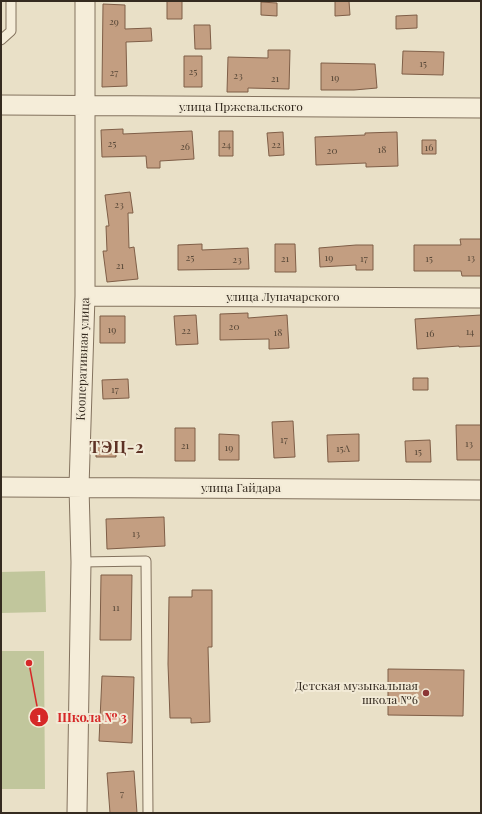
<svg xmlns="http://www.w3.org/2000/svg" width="482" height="814" viewBox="0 0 482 814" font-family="'Playfair Display',serif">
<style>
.grass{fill:#c1c69c}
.building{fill:#c39e81;stroke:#7f5e47}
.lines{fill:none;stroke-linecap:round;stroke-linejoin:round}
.lane-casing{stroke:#83725e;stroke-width:11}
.street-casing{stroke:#83725e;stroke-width:21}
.lane{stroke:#f5edd9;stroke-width:9}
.street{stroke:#f5edd9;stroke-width:19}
.poi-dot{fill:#8b3635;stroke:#f2ead6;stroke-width:1.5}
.labels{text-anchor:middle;stroke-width:4;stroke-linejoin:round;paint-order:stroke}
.number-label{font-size:10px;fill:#584838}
.street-label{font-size:12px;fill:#352b20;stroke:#f2ead6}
.poi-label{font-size:12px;fill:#352b20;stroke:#f2ead6;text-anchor:end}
.district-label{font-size:16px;font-weight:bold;letter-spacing:1px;fill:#5d3124;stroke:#f2ead6}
.leader{fill:none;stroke:#d62828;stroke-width:1.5}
.callout-dot{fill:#d62828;stroke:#f2ead6;stroke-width:1.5}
.mark-label{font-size:12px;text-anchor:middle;font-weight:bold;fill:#fff}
.callout-label{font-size:13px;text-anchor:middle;font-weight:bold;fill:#d62828;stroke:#f2ead6;stroke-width:4;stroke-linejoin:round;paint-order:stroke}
</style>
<rect width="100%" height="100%" fill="#e9e0c7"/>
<!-- grass -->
<path class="grass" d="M45 571 46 612 1 613V572Z
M1 651H44L45 789H1Z"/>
<!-- building -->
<path class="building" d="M167 1H182V19H167Z
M335 1H349L350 15 335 16Z
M261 2 277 3V16L261 15Z
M103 4 125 5V29L151 28 152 41 126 42 127 86 102 87Z
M417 15V28L396 29V16Z
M194 25H210L211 49H195Z
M268 50H290L289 89 248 88V92H227L228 57 268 58Z
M403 51 444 52 443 75 402 74Z
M184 56H202V87H184Z
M321 63 375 64 377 88 354 90H321Z
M123 129V134L192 131 194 159 160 161V168H147L146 156 102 157 101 130Z
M219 131H233V156H219Z
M283 132 284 155 269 156 267 133Z
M397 132 398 166 366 167V163L316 165 315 137 365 135V133Z
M422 140H436V154H422Z
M130 192 133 213H128L129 248 134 247 138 279 107 282 103 251H107L106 226H109L105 195Z
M460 239H481V276H462L461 271H414V245H461Z
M202 244V250L248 248 249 269 178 270V245Z
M275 244H295L296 272H275Z
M356 245H373V270H356V265L320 267 319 248Z
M248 313V318L287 315 289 348 269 349V339L220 340V314Z
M196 315 198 344 176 345 174 316Z
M481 315V346L459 347V346L417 349 415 319Z
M100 316H125V343H100Z
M413 378H428V390H413Z
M128 379 129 398 103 399 102 380Z
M293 421 295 457 274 458 272 422Z
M456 425H481V460H457Z
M175 428H195V461H175Z
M219 434 239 435V460H219Z
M359 434V461L328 462 327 435Z
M430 440 431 462H406L405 441Z
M96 441H116V457H96Z
M164 517 165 546 107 549 106 519Z
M101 575H132L131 640H100Z
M192 590H212V647H208L210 722 191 723V718H170L168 664 169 597H192Z
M388 669 464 670 463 716 388 715Z
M102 676 134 677 132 743 99 741Z
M134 771 137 813H110L107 773Z"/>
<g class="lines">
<!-- lane casing -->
<g class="lane-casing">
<path id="lane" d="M1 40 11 31V1
M81 562 146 561 148 813"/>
</g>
<!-- street casing -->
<g class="street-casing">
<path id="street" d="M1 105 481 108
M85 296 481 298
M1 487 481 490
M77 813 81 562 79 487 85 296V1"/>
</g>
<!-- lane -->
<use href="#lane" class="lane"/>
<!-- street -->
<use href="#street" class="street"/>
</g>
<!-- markers -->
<circle class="poi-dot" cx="426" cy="693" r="4"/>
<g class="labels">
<!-- number labels -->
<g class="number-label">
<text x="114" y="25">29</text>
<text x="423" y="67">15</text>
<text x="193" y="75">25</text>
<text x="114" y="76">27</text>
<text x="238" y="79">23</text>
<text x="335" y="81">19</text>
<text x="275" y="82">21</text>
<text x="112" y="147">25</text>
<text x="226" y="148">24</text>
<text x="276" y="148">22</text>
<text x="185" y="150">26</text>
<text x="429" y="151">16</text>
<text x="382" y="153">18</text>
<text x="332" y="154">20</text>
<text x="119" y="208">23</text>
<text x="190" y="261">25</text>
<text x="329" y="261">19</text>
<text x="471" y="261">13</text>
<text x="285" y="262">21</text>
<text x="364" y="262">17</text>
<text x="429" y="262">15</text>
<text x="237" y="263">23</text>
<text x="120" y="269">21</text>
<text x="234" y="330">20</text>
<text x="112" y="333">19</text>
<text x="186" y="334">22</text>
<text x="470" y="335">14</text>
<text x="278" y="336">18</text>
<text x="430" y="337">16</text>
<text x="115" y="393">17</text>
<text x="284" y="443">17</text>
<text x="469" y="447">13</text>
<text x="185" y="449">21</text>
<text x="229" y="451">19</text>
<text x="343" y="452">15А</text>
<text x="418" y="455">15</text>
<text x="136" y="537">13</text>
<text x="116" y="611">11</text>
<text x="122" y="797">7</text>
</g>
<!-- street labels -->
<g class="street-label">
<text x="241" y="111">улица Пржевальского</text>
<text x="283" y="301">улица Луначарского</text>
<text transform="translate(83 359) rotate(-88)" y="4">Кооперативная улица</text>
<text x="241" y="492">улица Гайдара</text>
</g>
<!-- poi labels -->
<g class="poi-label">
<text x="418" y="690">Детская музыкальная<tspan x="418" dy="14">школа №6</tspan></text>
</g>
<!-- district labels -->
<g class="district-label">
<text x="117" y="453">ТЭЦ-2</text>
</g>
</g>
<!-- callouts -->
<path class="leader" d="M29 663L39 717"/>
<g class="callout-dot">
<circle cx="29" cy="663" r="4"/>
<circle cx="39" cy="717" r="10"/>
</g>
<g class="mark-label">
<text x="39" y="722">1</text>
</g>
<g class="callout-label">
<text x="92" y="722">Школа № 3</text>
</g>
<!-- border -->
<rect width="482" height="814" fill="none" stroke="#352b20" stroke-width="4"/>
</svg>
